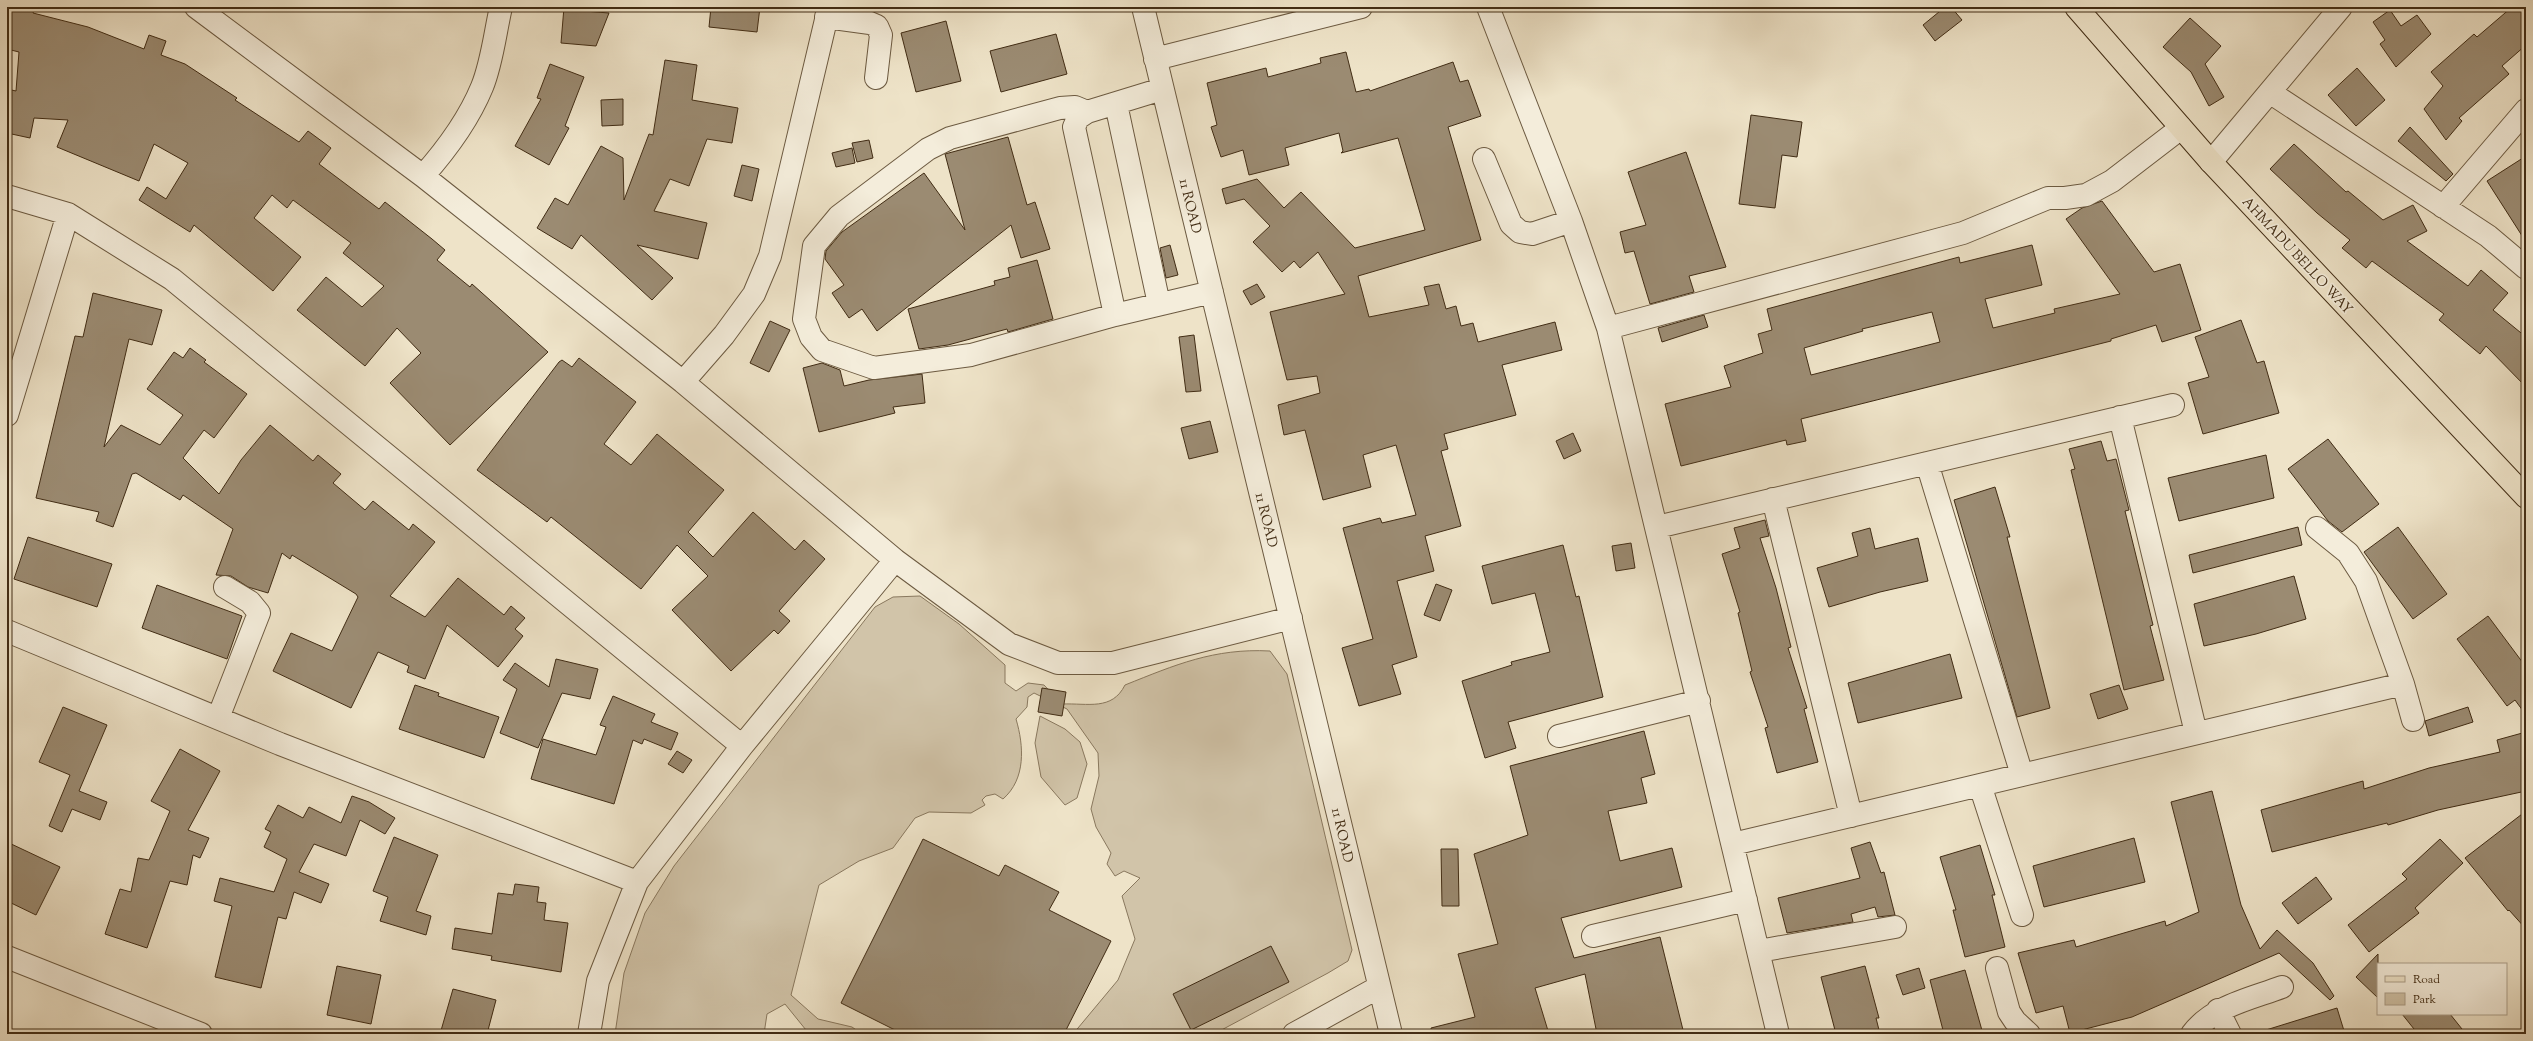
<svg xmlns="http://www.w3.org/2000/svg" width="2533" height="1041" viewBox="0 0 2533 1041" font-family="'Sorts Mill Goudy',serif">
<style>
.green{fill:#d1c4a9;stroke:#89785e}
.building{fill:#9b8b72;stroke:#412c14;fill-rule:evenodd}
.lines{fill:none;stroke-linecap:round;stroke-linejoin:round}
.minor-casing{stroke:#6c5a41;stroke-width:24}
.major-casing{stroke:#412c14;stroke-width:24}
.minor{stroke:#f4eddb;stroke-width:22}
.major{stroke:#eee3c8;stroke-width:22}
.labels{text-anchor:middle;stroke-width:3.5;stroke-linejoin:round;paint-order:stroke}
.street-label{font-size:14px;fill:#412c14;stroke:#f4eddb}
</style>
<rect width="100%" height="100%" fill="#eee3c8"/>
<filter id="stains"><feTurbulence type="fractalNoise" baseFrequency=".005" numOctaves="4"/><feColorMatrix values="0 0 0 0 .2 0 0 0 0 .09 0 0 0 0 .02 0 0 0 .5 -.17"/></filter>
<radialGradient id="worn" r=".72"><stop offset=".6" stop-color="#630" stop-opacity="0"/><stop offset="1" stop-color="#630" stop-opacity=".3"/></radialGradient>
<!-- green -->
<path class="green" d="M920 596 959 624 1005 665V683L1016 691 1028 683 1044 685 1062 704C1088 703 1112 711 1125 685 1175 665 1214 648 1270 651L1287 674 1352 950 1348 961 1328 973 1214 1034H1073L1118 980 1135 939 1122 896 1140 878 1124 871 1115 876 1107 864 1111 853 1096 827 1091 809 1099 776 1098 753 1067 709 1034 693 1028 697 1027 707 1016 719C1024 746 1026 779 1003 799L995 794 986 796 982 800 985 805 971 813 929 812 915 818 893 848 859 861 819 885 791 995 818 1019 852 1027 862 1034H807L806 1030 785 1004 767 1014 764 1034H615L624 973 645 913 674 866 875 607 893 597Z
M1040 716 1065 729 1080 742 1087 764 1077 798 1065 805 1041 777 1035 743Z"/>
<!-- building -->
<path class="building" d="M7 7 34 10 33 13 88 27 144 49 149 35 166 41 161 55 185 64 237 98 235 100 299 142 308 131 331 148 319 164 379 209 385 202 432 239 445 250 437 260 470 287 472 284 548 352 450 445 390 383 421 353 397 328 365 366 297 310 326 277 362 307 384 286 343 253 351 243 293 200 287 208 272 195 254 218 301 257 273 291 194 225 190 232 139 200 147 187 166 199 188 163 154 144 139 181 57 147 68 120 34 118 30 138 7 133V89L16 91 19 52 7 49Z
M564 7H585L584 11 609 13 596 46 561 43Z
M711 7H760L757 32 709 27Z
M1945 7H1951L1962 20 1935 41 1923 25Z
M2512 7H2526V45L2502 66 2509 74 2459 118 2462 121 2446 140 2424 109 2443 86 2431 72 2474 34 2477 37Z
M2390 10 2401 26 2417 15 2431 34 2396 67 2380 44 2385 40 2373 22Z
M2190 18 2221 46 2205 64 2224 97 2209 106 2191 72 2163 47Z
M946 21 961 81 916 92 901 33Z
M1056 34 1067 74 1001 92 990 51Z
M1346 52 1356 92 1369 89 1370 91 1453 62 1460 82 1468 80 1481 116 1448 127 1481 240 1358 276 1369 317 1429 305 1424 287 1439 284 1446 309 1456 306 1461 326 1473 323 1478 342 1555 322 1562 350 1502 365 1516 415 1444 434 1448 449 1441 451 1461 526 1425 536 1434 571 1397 581 1417 657 1392 665 1401 694 1359 706 1342 648 1373 639 1343 528 1380 518 1382 523 1416 515 1396 445 1363 455 1371 487 1323 500 1305 430 1284 435 1278 405 1320 393 1317 376 1287 380 1270 312 1345 294 1318 252 1300 268 1294 261 1282 272 1253 242 1270 226 1244 199 1226 204 1222 189 1257 179 1284 208 1301 192 1355 248 1425 230 1398 138 1341 153 1343 151 1339 133 1285 148 1289 165 1249 175 1243 150 1221 157 1211 127 1217 125 1207 83 1266 68 1268 77 1321 63 1320 58Z
M665 60 697 65 692 100 738 108 732 143 707 139 689 186 670 179 654 211 707 223 698 259 637 245 673 278 652 300 581 235 572 249 537 228 555 198 568 205 601 146 623 158 624 200 649 134 653 135Z
M550 64 584 77 565 126 569 128 549 165 515 146 541 99 537 98Z
M2357 68 2385 100 2356 126 2328 95Z
M623 99V125L602 126 601 100Z
M1751 115 1802 122 1797 157 1782 155 1775 208 1739 204Z
M2410 127 2453 174 2446 181 2398 141Z
M1008 137 1027 205 1035 202 1050 249 1021 258 1011 225 877 331 862 309 849 318 832 293 844 285 825 259 826 251 842 232 924 173 965 230 945 154Z
M869 140 873 158 857 162 852 143Z
M2294 144 2346 192 2348 191 2383 220 2413 205 2427 231 2407 241 2468 286 2481 270 2508 293 2493 310 2526 337V387L2486 346 2480 354 2439 320 2444 314 2372 261 2366 268 2342 248 2350 240 2317 213 2270 169Z
M852 148 855 163 836 167 832 153Z
M1686 152 1726 267 1689 276 1694 292 1650 304 1634 251 1625 253 1620 232 1646 225 1628 172Z
M2526 156V242L2487 181Z
M742 165 759 169 752 201 734 196Z
M2102 201 2154 272 2180 264 2201 330 2162 342 2156 325 2111 339V341L1801 419 1806 441 1787 445 1786 440 1681 466 1665 404 1731 387 1724 366 1763 353 1758 334 1772 330 1767 309 1959 257 1960 263 2032 245 2042 285 1985 299 1993 328 2055 313 2054 309 2120 294 2066 219 2082 208ZM1932 312 1940 342 1811 375 1804 348 1863 331 1862 329Z
M1170 245 1178 275 1166 278 1160 248Z
M1037 260 1053 319 1008 332 1007 329 948 345 919 349 908 309 995 285 994 281 1010 277 1008 268Z
M1257 284 1265 297 1251 305 1243 291Z
M93 293 162 310 152 345 129 339 104 447 121 425 160 445 183 415 147 389 174 352 183 358 190 348 206 360 204 362 247 394 214 438 204 430 183 458 219 494 241 460 270 425 313 461 318 455 341 474 333 483 365 510 373 501 409 530 413 524 435 542 390 596 425 617 458 578 504 615 511 606 525 618 515 629 523 636 498 667 447 625 425 679 407 672 409 666 378 652 351 708 273 671 291 633 332 651 358 597 356 594 292 555 290 559 282 553 268 593 248 587 231 576 216 575 233 529 183 495 180 500 136 473 132 474 113 527 96 521 99 512 36 498 75 336 83 337Z
M1704 315 1708 327 1662 342 1658 328Z
M2241 320 2257 363 2264 361 2279 413 2203 434 2188 383 2209 377 2195 337Z
M770 321 790 330 769 372 750 363Z
M1194 335 1201 391 1186 392 1179 337Z
M579 358 636 402 604 444 631 465 657 434 724 490 688 532 713 557 753 512 795 550 804 540 825 559 779 611 790 621 778 634 774 630 731 671 672 610 708 576 677 545 641 589 551 517 547 522 477 470 559 362 562 360 572 367Z
M822 363 840 370 844 386 869 380 922 374 925 403 893 407 895 413 819 432 803 368Z
M1210 421 1218 452 1189 459 1181 428Z
M1573 433 1581 451 1564 459 1556 441Z
M2328 439 2379 504 2342 532 2328 521 2288 469Z
M2101 441 2107 461 2116 459 2129 510 2125 511 2153 625 2150 626 2164 680 2124 690 2071 470 2075 469 2069 449Z
M2266 455 2274 498 2179 521 2168 478Z
M1995 487 2010 537H2007L2050 708 2017 717 1954 500Z
M1765 520 1769 536 1760 538 1776 588 1791 647 1788 648 1807 708 1804 709 1818 762 1777 773 1765 728 1768 727 1750 672 1752 671 1738 613 1740 612 1722 554 1740 548 1734 528Z
M2298 527 2302 545 2193 573 2189 555Z
M2398 527 2447 594 2413 619 2364 552Z
M1870 528 1875 549 1918 538 1928 581 1880 592 1829 607 1817 568 1858 556 1852 533Z
M28 537 112 564 97 607 14 579Z
M1631 543 1635 568 1616 571 1612 546Z
M1563 545 1576 597 1579 596 1603 697 1508 722 1516 748 1485 758 1462 681 1512 665 1511 662 1550 652 1535 593 1492 604 1482 566Z
M2294 576 2306 619 2256 634 2204 646 2194 604Z
M1436 584 1452 590 1440 621 1424 615Z
M157 585 242 616 227 659 142 628Z
M2488 616 2526 667V715L2515 700 2507 706 2457 639Z
M1950 654 1962 698 1858 723 1848 683Z
M556 659 598 669 590 699 562 693 538 748 500 733 517 689 503 680 515 663 549 687Z
M415 685 439 693 438 696 499 717 484 758 399 729Z
M2119 685 2128 709 2098 719 2090 694Z
M1042 688 1066 692 1062 716 1038 712Z
M613 696 655 714 651 722 678 733 671 750 644 739 642 744 633 740 614 804 531 779 543 739 596 755 606 727 600 725Z
M63 707 107 725 79 791 107 802 100 820 72 809 62 832 49 826 70 775 39 762Z
M2468 707 2473 722 2429 736 2425 721Z
M1644 731 1655 774 1641 778 1647 803 1608 811 1620 861 1672 848 1682 887 1561 918 1574 958 1660 937 1684 1034H1597L1585 974 1535 988 1549 1034H1432L1431 1028 1475 1017 1458 954 1498 944 1474 854 1528 835 1510 766Z
M2526 732V791L2438 810 2388 825 2387 823 2272 852 2261 810 2363 781 2364 789 2429 768 2500 752 2497 740Z
M180 749 220 771 188 830 209 838 200 858 193 855 187 885 170 881 147 948 105 934 120 889 131 892 138 858 149 860 170 811 151 801Z
M677 751 692 760 683 773 668 764Z
M2212 791 2241 905 2260 949 2277 930 2313 963 2334 996 2330 1000 2279 953 2132 1017 2070 1033 2063 1006 2036 1013 2018 953 2074 940 2076 947 2165 921 2166 926 2199 912 2171 802Z
M352 796 369 802 395 818 385 834 360 820 346 856 314 844 299 872 329 884 321 903 294 892 286 919 278 917 261 988 215 977 232 906 214 901 220 878 274 892 287 859 264 847 271 832 265 829 278 805 303 818 309 807 341 823Z
M2526 811V929L2509 910 2508 911 2465 858Z
M394 837 438 855 416 911 431 916 426 935 380 921 388 897 373 891Z
M2134 838 2145 882 2044 907 2033 866Z
M923 839 999 876 1005 865 1059 892 1049 910 1111 941 1064 1034H903L841 1003Z
M2440 839 2463 863 2415 908 2419 913 2369 952 2348 925 2407 879 2402 874Z
M7 842 60 867 36 915 7 901Z
M1870 842 1881 873 1884 872 1895 915 1878 917 1875 907 1851 914 1853 922 1787 933 1778 898 1860 878 1851 848Z
M1980 845 1995 895H1992L2005 947 1965 957 1953 910H1956L1940 857Z
M1441 849H1458L1459 906H1442Z
M2316 877 2332 899 2298 924 2282 903Z
M515 884 539 887 537 902 546 903 544 920 568 923 561 972 491 960 492 956 452 949 455 928 492 934 498 893 513 895Z
M1271 946 1289 982 1191 1030 1173 994Z
M2378 954V998L2356 977Z
M337 966 381 975 371 1024 327 1015Z
M1865 966 1879 1018H1876L1880 1034H1836L1821 977Z
M1919 968 1925 988 1903 995 1896 975Z
M1965 970 1983 1034H1944L1930 980Z
M453 989 496 1000 487 1034H440Z
M2337 1008 2345 1034H2266V1030Z
M2402 1014H2450L2466 1034H2418Z"/>
<g class="lines">
<!-- minor casing -->
<g class="minor-casing">
<path id="minor" d="M196 7 423 176 683 382 895 560 1009 644 1058 663H1113L1291 618
M1143 7 1391 1034
M1488 7 1571 221 1608 328 1778 1034
M826 17 870 23 877 26 881 35 876 78
M1155 59 1361 7
M2271 93 2488 236 2526 268
M1116 104 1159 304
M1087 112 1075 107 1060 108 950 138 928 149 839 216 814 246 804 319 811 337 822 350 874 368 971 355 1115 315 1212 292
M1484 159 1511 224 1520 232 1532 234 1571 221
M2211 162 2341 7
M423 176C447 149 468 121 482 87 492 63 495 33 501 7
M7 196 68 214 172 279 742 746
M2443 207 2526 110
M1115 315 1074 127 1078 118 1087 112 1162 89
M1608 328 1963 233 2048 198H2065L2086 195 2112 181 2181 128
M683 382 724 335 754 294 770 256 829 7
M7 415 68 214
M2120 417 2196 733
M1927 463 2022 775
M1773 499 1851 816
M1657 527 2173 405
M2317 528 2348 553 2366 581 2403 684 2413 720
M7 631 280 744 637 882
M218 718 259 613 250 602 225 587
M1559 736 1699 701
M1980 785 2022 915
M1733 844 2403 684
M1593 936 1746 900
M1759 951 1895 927
M7 957 201 1034
M1997 968 2009 1012 2015 1021 2029 1034
M2218 1010 2230 1034
M589 1034 598 981 637 882 742 746 895 560
M1294 1034 1379 987
M2192 1034C2213 1006 2250 999 2282 987"/>
</g>
<!-- major casing -->
<g class="major-casing">
<path id="major" d="M2076 7 2211 162 2526 497"/>
</g>
<!-- minor -->
<use href="#minor" class="minor"/>
<!-- major -->
<use href="#major" class="major"/>
</g>
<g class="labels">
<!-- street labels -->
<g class="street-label">
<text transform="translate(1191 206) rotate(76)" y="5">11 ROAD</text>
<text transform="translate(2298 255) rotate(47)" y="5">AHMADU BELLO WAY</text>
<text transform="translate(1267 520) rotate(76)" y="5">11 ROAD</text>
<text transform="translate(1343 835) rotate(77)" y="5">11 ROAD</text>
</g>
</g>
<!-- margin -->
<rect width="2533" height="1041" fill="none" stroke="#eee3c8" stroke-width="24"/>
<rect x="8" y="8" width="2517" height="1025" fill="none" stroke="#412c14" stroke-width="2"/>
<rect x="12" y="12" width="2509" height="1017" fill="none" stroke="#412c14"/>
<!-- legend -->
<rect x="2377" y="963" width="130" height="52" fill="#f4eddb" stroke="#aca08b"/>
<rect x="2385" y="976" width="20" height="6" fill="#eee3c8" stroke="#aca08b"/>
<text x="2413" y="983" font-size="12" fill="#412c14">Road</text>
<rect x="2385" y="993" width="20" height="12" fill="#d1c4a9" stroke="#aca08b"/>
<text x="2413" y="1003" font-size="12" fill="#412c14">Park</text>
<rect width="100%" height="100%" filter="url(#stains)"/>
<rect width="100%" height="100%" fill="url(#worn)"/>
</svg>
